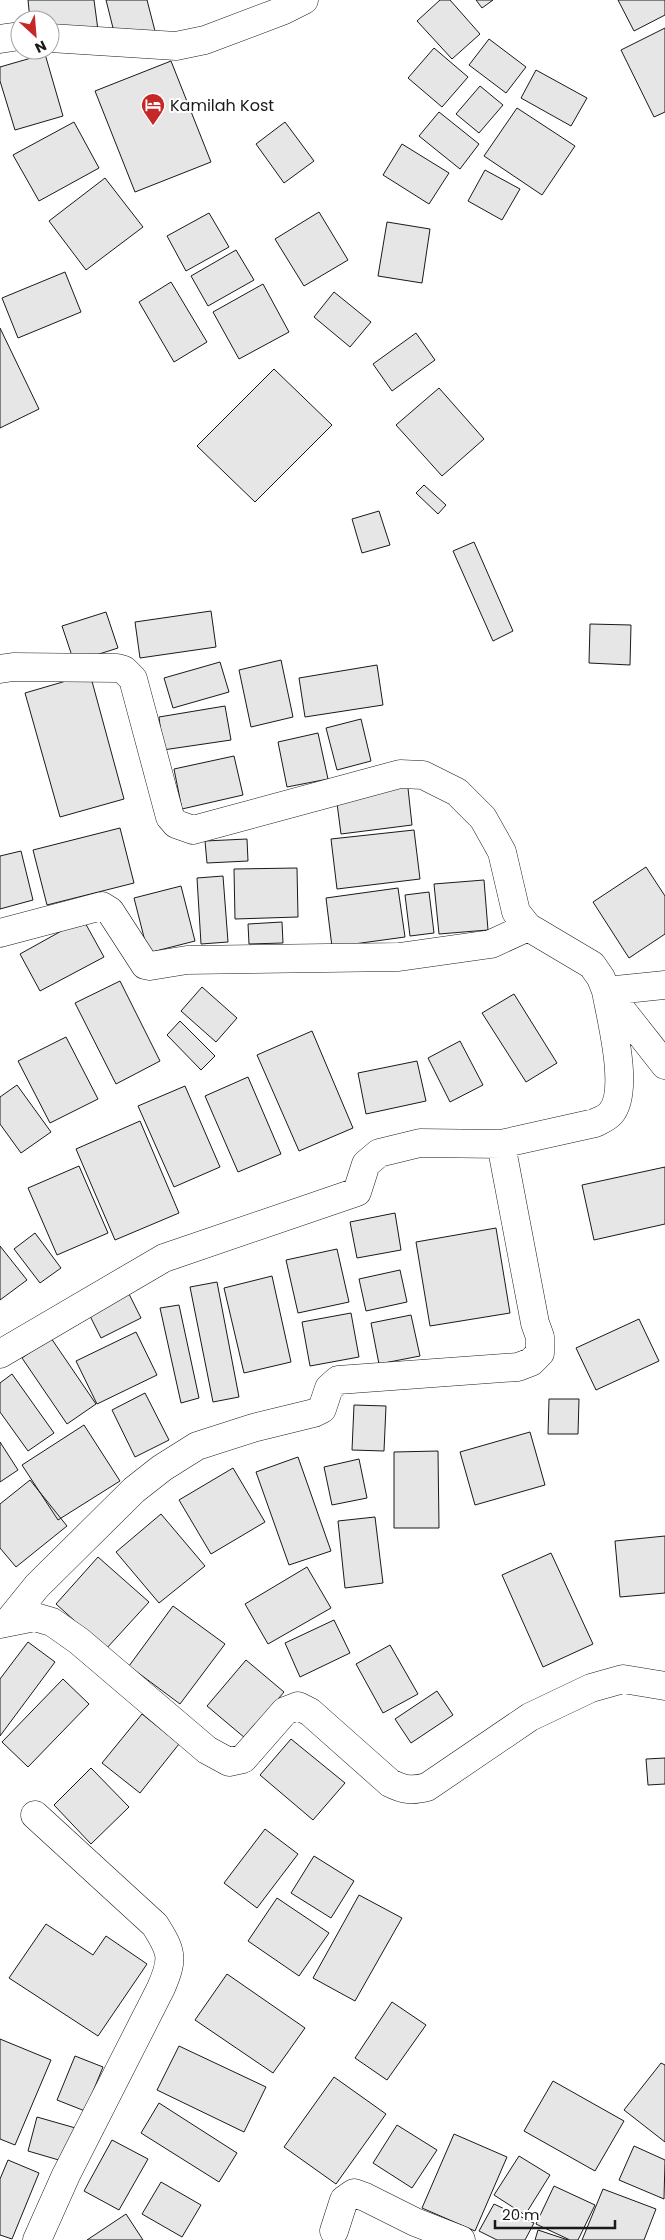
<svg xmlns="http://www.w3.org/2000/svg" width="665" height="2240" viewBox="0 0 665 2240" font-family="Poppins,sans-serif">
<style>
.building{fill:#e6e6e6;stroke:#1a1a1a}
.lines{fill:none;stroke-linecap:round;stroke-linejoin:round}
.minor-casing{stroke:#1a1a1a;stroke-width:29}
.minor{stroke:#fff;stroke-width:28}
.labels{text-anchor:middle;stroke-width:4;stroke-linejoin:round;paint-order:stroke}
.poi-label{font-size:16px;fill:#1a1a1a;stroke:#fff;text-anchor:start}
</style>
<rect width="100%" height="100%" fill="#fff"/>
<!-- building -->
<path class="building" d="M28 0H94L98 30 50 31V20H30Z
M106 0H147L155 31 116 40Z
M440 0H450L480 34 452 59 417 21Z
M476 0H493L482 8Z
M618 0H665V15L634 31Z
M665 28V112L654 117 621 50Z
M489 39 526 67 506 93 469 65Z
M434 48 468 77 442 107 408 78Z
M45 54 63 116 15 130 0 81V67Z
M171 61 211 162 135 192 95 91Z
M536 70 587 98 571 126 521 98Z
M480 86 503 105 479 133 456 114Z
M517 108 575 146 542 195 484 156Z
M439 112 479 144 460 169 419 136Z
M74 122 99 168 39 201 13 155Z
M285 122 314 161 284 183 256 144Z
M402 144 449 173 429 204 383 175Z
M485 170 520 189 502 220 468 201Z
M105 178 143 227 86 270 49 221Z
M319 212 348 260 304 286 275 239Z
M209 213 229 247 186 271 167 236Z
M387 222 430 229 422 283 378 276Z
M236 250 254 280 208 306 191 276Z
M65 272 81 312 18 338 2 298Z
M171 282 207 342 174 362 139 302Z
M263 284 289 332 239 359 213 312Z
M334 292 371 322 350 347 314 317Z
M0 328 39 409 0 428Z
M416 333 435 360 392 391 373 364Z
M274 369 332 425 255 502 197 446Z
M439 388 484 439 442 476 396 425Z
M424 485 446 505 438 514 416 493Z
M379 511 390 545 362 553 352 519Z
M474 542 513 631 493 641 453 551Z
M211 611 216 647 140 658 135 622Z
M106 612 118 648 74 662 62 626Z
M590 624 631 625 630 665 589 663Z
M281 660 293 717 251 727 239 670Z
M220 662 229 692 173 708 164 678Z
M377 665 383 705 305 717 299 678Z
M90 674 124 799 60 817 25 693Z
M225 706 231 740 163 750 159 717Z
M361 719 371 761 337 770 326 728Z
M318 733 328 779 287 787 278 742Z
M234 756 243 795 182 809 174 769Z
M407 779 412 825 341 834 335 788Z
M120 828 134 883 47 905 33 850Z
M414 830 420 879 337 889 331 839Z
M247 839 248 861 207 863 205 841Z
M21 851 33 900 0 909V856Z
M646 867 665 896V934L629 958 593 902Z
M297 868 298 917 235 919 234 869Z
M223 876 228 942 201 944 197 878Z
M484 880 488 930 439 934 434 884Z
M181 886 195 941 148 953 134 898Z
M398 888 405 937 332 947 326 898Z
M429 892 434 933 410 936 405 895Z
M83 919 104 957 40 991 20 954Z
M282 922 283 943 249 944 248 924Z
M120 981 160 1061 116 1084 75 1003Z
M202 987 237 1018 216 1042 181 1011Z
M514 994 557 1063 526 1082 482 1013Z
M180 1021 215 1056 201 1070 167 1035Z
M312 1031 353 1128 299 1151 257 1055Z
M66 1037 98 1099 50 1123 18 1061Z
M460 1041 483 1085 450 1102 428 1058Z
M417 1061 426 1101 366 1114 358 1073Z
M248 1077 281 1154 238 1172 205 1096Z
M17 1085 51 1132 21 1153 0 1124V1097Z
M185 1086 220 1167 174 1187 138 1106Z
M140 1121 179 1213 115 1240 76 1149Z
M79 1166 108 1233 57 1255 28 1188Z
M665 1167V1224L594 1240 582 1185Z
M395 1213 401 1250 357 1258 350 1222Z
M496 1228 510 1313 430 1326 416 1242Z
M35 1233 61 1268 40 1283 14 1249Z
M0 1246 27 1280 0 1300Z
M337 1249 349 1302 298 1313 286 1260Z
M400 1270 407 1302 366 1311 359 1279Z
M272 1276 291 1362 244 1373 224 1288Z
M217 1282 239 1397 213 1402 190 1287Z
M127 1290 141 1318 101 1338 87 1310Z
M179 1305 199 1398 181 1403 160 1308Z
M351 1313 359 1357 310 1366 302 1322Z
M411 1315 420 1356 379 1364 371 1323Z
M639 1319 659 1361 596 1390 576 1348Z
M136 1332 157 1375 97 1404 76 1361Z
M51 1338 96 1404 67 1424 22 1358Z
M12 1374 54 1433 28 1451 0 1412V1383Z
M145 1393 169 1440 135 1457 112 1410Z
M549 1399H579L578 1434H548Z
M354 1405 386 1406 384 1451 352 1450Z
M84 1425 120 1481 58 1520 22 1465Z
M530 1432 545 1485 475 1505 460 1452Z
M0 1442 18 1470 0 1482Z
M438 1451 439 1528H394V1452Z
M298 1457 331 1551 289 1565 256 1472Z
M359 1459 367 1498 332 1505 324 1467Z
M233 1468 265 1522 211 1554 179 1500Z
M30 1480 67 1526 16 1567 0 1548V1504Z
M161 1514 205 1566 159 1603 116 1552Z
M375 1517 383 1583 345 1588 338 1521Z
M665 1536V1593L620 1597 615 1541Z
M551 1553 593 1644 543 1667 502 1575Z
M98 1557 149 1602 106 1649 56 1604Z
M307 1567 331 1608 268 1644 245 1604Z
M173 1606 225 1644 180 1704 129 1666Z
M334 1620 350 1653 300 1677 285 1643Z
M28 1642 55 1662 0 1736V1679Z
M390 1645 418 1694 383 1713 356 1664Z
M246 1660 284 1692 245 1738 207 1706Z
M63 1679 89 1704 28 1767 2 1742Z
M437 1691 453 1715 411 1743 395 1719Z
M142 1714 179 1744 140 1793 102 1763Z
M291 1739 345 1783 313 1820 260 1775Z
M665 1758V1784L648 1785 646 1759Z
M91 1768 129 1807 91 1844 54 1805Z
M265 1829 298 1854 257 1908 224 1883Z
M314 1856 354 1881 331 1918 291 1893Z
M359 1895 402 1918 355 2001 313 1978Z
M277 1898 329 1933 299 1976 248 1941Z
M46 1924 93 1955 106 1936 147 1964 98 2036 9 1978Z
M227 1974 305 2028 273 2073 195 2020Z
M392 2002 426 2025 387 2080 355 2058Z
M0 2039 51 2060 15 2145 0 2139Z
M179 2046 266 2087 244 2132 157 2090Z
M75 2056 103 2067 85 2111 57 2100Z
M661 2063 665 2065V2142L624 2110Z
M334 2077 386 2114 336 2184 284 2147Z
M553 2081 624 2121 595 2171 524 2131Z
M159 2103 237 2153 219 2182 141 2133Z
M37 2117 79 2129 69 2163 28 2151Z
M397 2125 437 2150 412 2188 373 2163Z
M454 2134 507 2157 475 2231 422 2208Z
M112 2140 148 2159 119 2210 84 2191Z
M634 2146 665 2160 664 2199 619 2180Z
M519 2156 550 2175 525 2215 494 2195Z
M8 2160 39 2173 12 2239 0 2235V2179Z
M161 2182 201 2205 182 2237 142 2214Z
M554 2186 595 2205 578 2240H570L536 2224Z
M603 2189 656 2209 644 2240H582Z
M494 2204 534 2223 525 2240H497L479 2231Z
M126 2214 143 2240H87Z
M538 2230 568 2240H535Z"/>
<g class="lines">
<!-- minor casing -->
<g class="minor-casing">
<path id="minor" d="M50 38 176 46 205 40 282 11 304 0
M0 39 20 36
M0 669 13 667 117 668 124 670 133 679 170 817 176 824 193 830 400 774 423 775 457 792 483 818 502 852 516 912 528 927 592 965 601 978 606 991C611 1019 630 1091 611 1113 607 1118 601 1120 595 1123L501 1144 420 1143 379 1153 366 1164 357 1192 164 1258 0 1354
M0 933 102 906 110 911 145 965 150 966 187 960 399 957 491 944 528 927
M606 991 665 985
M609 994 665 1065
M8 1622 37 1586 134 1490 162 1468 197 1446 253 1428 314 1413 322 1409 329 1388 338 1380 518 1367 531 1362 540 1353V1337L535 1323 501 1144
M0 1624 35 1617 52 1622 79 1641 207 1750 229 1762 243 1759 285 1711 298 1706 310 1712 390 1783C404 1790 412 1791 427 1787L530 1717 591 1688 623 1679 665 1686
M35 1815 155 1925C172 1952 174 1958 161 1988L66 2175 37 2240
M334 2231 344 2200 354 2193 365 2197 415 2222 461 2240"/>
</g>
<!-- minor -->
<use href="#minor" class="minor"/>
</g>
<!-- icons -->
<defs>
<g id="hotel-pin" transform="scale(1.25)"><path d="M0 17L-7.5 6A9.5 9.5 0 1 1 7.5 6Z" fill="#c62828" stroke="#fff"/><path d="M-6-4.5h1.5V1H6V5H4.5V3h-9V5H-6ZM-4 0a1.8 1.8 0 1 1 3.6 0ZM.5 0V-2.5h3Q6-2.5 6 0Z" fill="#fff"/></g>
</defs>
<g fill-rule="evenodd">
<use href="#hotel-pin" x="153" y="105"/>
</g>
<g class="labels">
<!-- poi labels -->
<g class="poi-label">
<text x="170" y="111">Kamilah Kost</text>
</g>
</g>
<!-- north arrow -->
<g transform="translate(35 35) rotate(154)"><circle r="24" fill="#ffffff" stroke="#a3a3a3"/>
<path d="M0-4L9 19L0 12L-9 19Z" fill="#c62828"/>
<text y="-8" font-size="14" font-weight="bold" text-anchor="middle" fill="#1a1a1a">N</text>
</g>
<!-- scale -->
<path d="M495 2220v8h120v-8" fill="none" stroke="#1a1a1a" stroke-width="2.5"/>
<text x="502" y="2220" font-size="15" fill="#1a1a1a" stroke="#ffffff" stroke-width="4" paint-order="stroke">20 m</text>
</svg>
